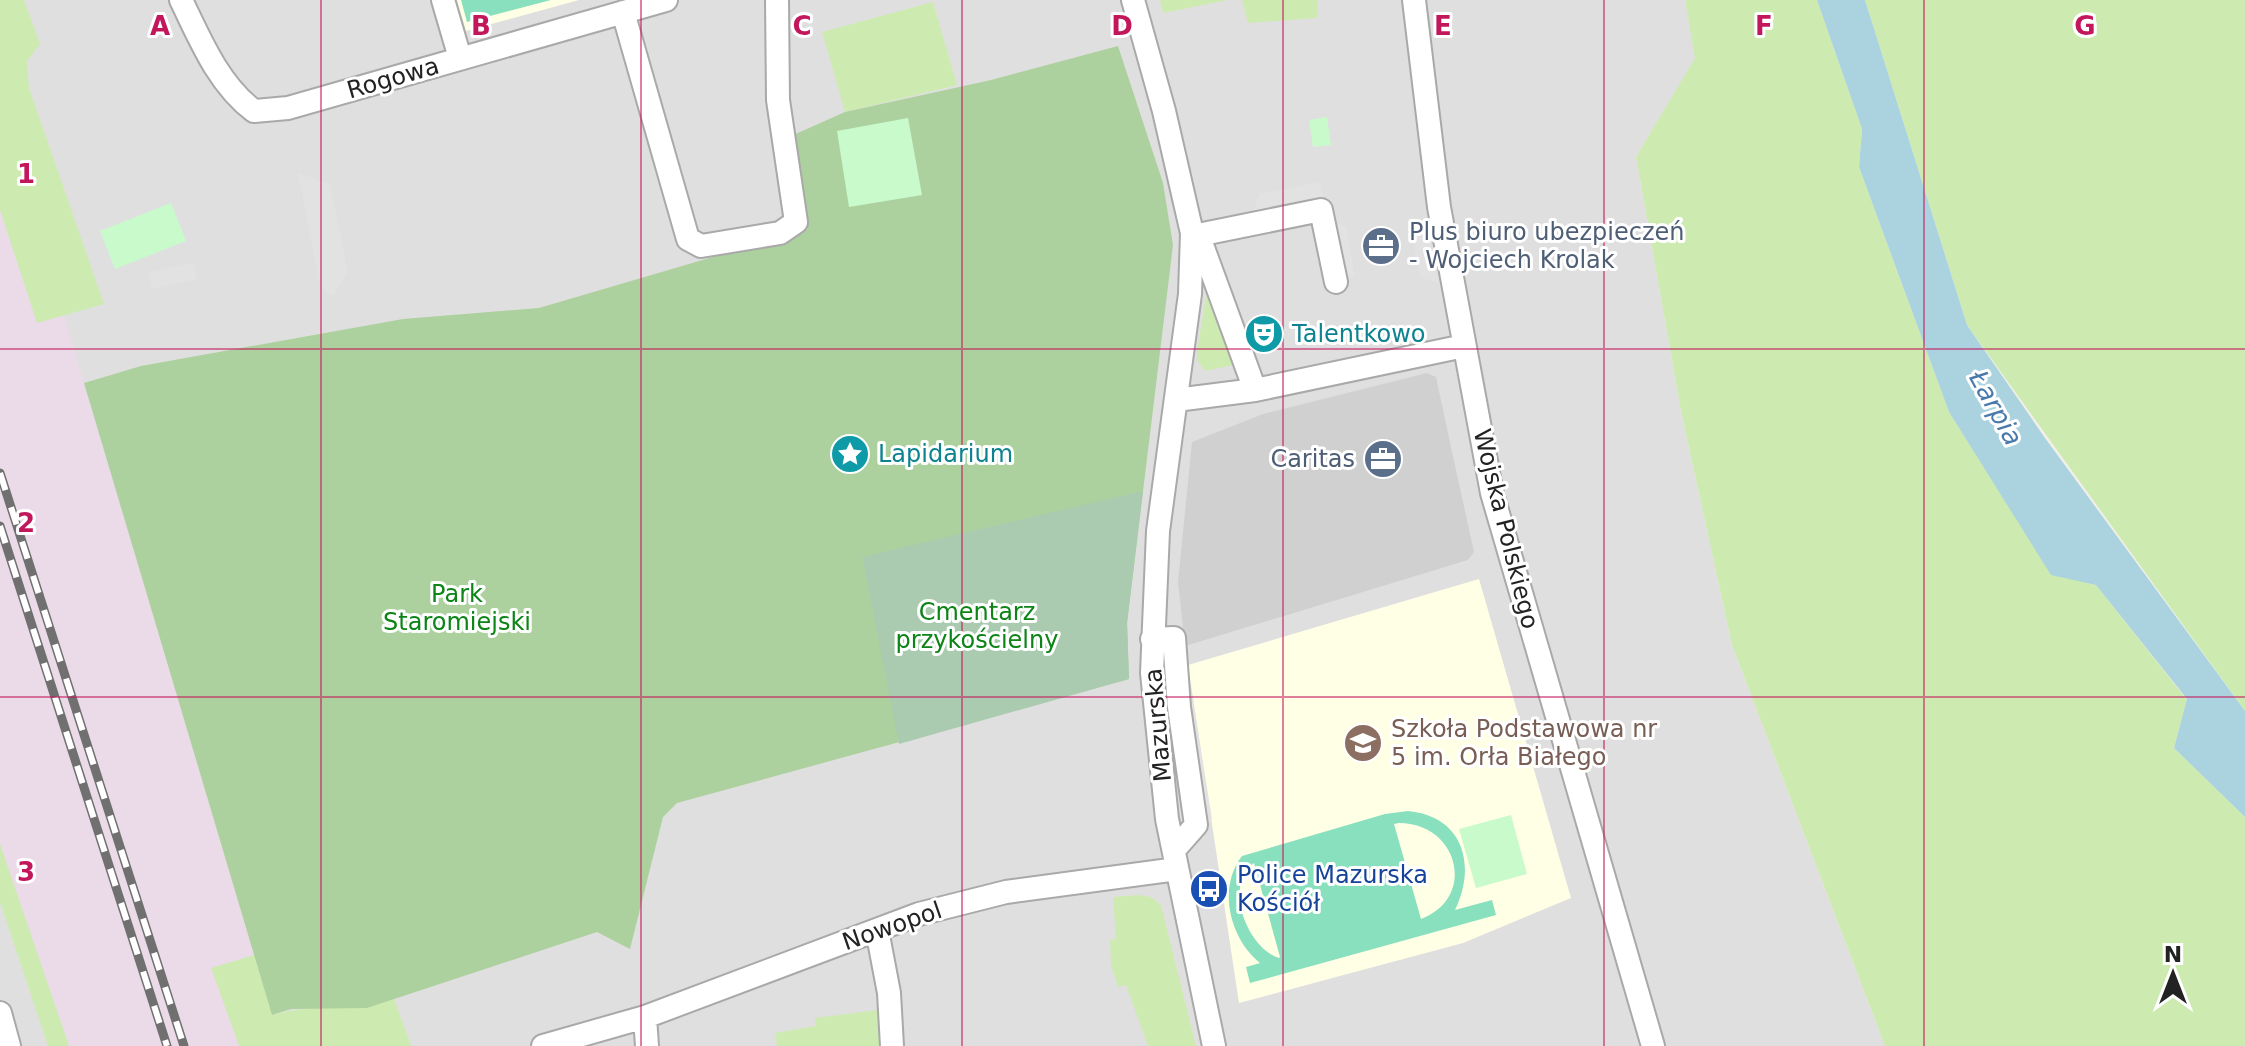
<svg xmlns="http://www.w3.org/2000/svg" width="2245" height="1046" viewBox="0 0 2245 1046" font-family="'DejaVu Sans',sans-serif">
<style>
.residential{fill:#e0dfdf}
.industrial{fill:#ebdbe8}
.education{fill:#ffffe5}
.religious{fill:#d0d0d0}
.grass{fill:#cdebb0}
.forest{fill:#add19e}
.cemetery{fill:#aacbaf}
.park{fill:#c8facc}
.pitch{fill:#88e0be;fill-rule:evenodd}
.parking{fill:#e2e2e2}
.water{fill:#aad3df}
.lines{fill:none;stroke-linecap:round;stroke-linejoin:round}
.minor-casing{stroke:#a9a9a9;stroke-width:26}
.minor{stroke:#fff;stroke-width:22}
.rail-casing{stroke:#707070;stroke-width:9}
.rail{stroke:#fff;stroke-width:6;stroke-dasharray:18;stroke-linecap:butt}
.grid{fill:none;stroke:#c2185b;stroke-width:2;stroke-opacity:0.55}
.labels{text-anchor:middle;stroke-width:6;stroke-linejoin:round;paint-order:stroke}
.street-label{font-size:24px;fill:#222;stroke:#fff}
.service-label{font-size:24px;fill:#4e5e75;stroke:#fff;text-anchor:start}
.culture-label{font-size:24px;fill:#0d838f;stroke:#fff;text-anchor:start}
.park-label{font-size:24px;fill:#0c8416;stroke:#fff}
.education-label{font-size:24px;fill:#785e54;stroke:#fff;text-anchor:start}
.transit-label{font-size:24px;fill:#164399;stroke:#fff;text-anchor:start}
.water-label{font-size:26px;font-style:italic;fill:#4a7aab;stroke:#fff}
.grid-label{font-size:26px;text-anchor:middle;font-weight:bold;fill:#c2185b;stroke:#fff;stroke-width:6;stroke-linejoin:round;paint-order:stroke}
</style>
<rect width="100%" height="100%" fill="#f2efe9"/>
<!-- residential -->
<path class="residential" d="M0 0H1405L1424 182 1479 472 1523 641 1643 1046H0Z
M1421 0H1685L1696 58 1636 157 1681 411 1732 645 1885 1046H1663L1554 678 1514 527 1480 378 1445 192Z"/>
<!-- industrial -->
<path class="industrial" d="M0 210 37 322 64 316 254 955 212 968 240 1046H69L0 844Z"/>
<!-- education -->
<path class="education" d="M457 0H579L466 31Z
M1479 579 1571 898 1463 943 1239 1003 1188 665Z"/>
<!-- religious -->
<path class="religious" d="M1427 373 1436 377 1454 461 1474 552 1468 560 1185 646 1178 582 1192 442 1263 414Z"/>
<!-- grass -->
<path class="grass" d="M0 0H24L40 44 27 61 29 88 104 304 37 323 0 210Z
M1160 0H1228L1163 13Z
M1242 0H1318L1317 18 1248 23Z
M1685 0H1817L1862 129 1859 167 1949 412 2051 574 2096 585 2187 700 2174 748 2245 817V1046H1885L1732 645 1681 411 1636 157 1695 58Z
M1865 0H2245V711L1967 325Z
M933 2 957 85 845 112 822 32Z
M1210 294 1233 365 1205 371 1197 360V351L1206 297Z
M0 844 69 1046H48L0 902Z
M1138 895 1151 897 1161 905 1196 1046H1148L1126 985 1118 987 1111 965 1110 940 1116 939 1113 897Z
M254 955 273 1015C313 1002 353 1013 394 999L411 1046H239L211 968Z
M878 1010 881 1046H777L775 1033 816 1026 815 1018Z"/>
<!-- forest -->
<path class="forest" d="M1118 46 1163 183 1173 245 1127 623 1129 679 677 803 663 817 630 949 597 932 367 1008 291 1009 272 1015 84 383 141 366 403 319 539 308 808 229 791 136 845 112 991 80Z"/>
<!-- cemetery -->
<path class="cemetery" d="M1143 491 1127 623 1129 679 899 744 862 557Z"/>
<!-- park -->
<path class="park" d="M1327 117 1331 145 1313 147 1309 120Z
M908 118 922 195 849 207 837 131Z
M171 203 186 241 115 269 100 231Z
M1511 815 1527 874 1476 888 1459 829Z"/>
<!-- pitch -->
<path class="pitch" d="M461 0H551L467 22Z
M1408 811C1463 816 1477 865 1455 910L1492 900 1496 915 1250 983 1246 967 1260 963C1230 939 1217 888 1242 856L1385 814ZM1399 823C1459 823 1477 898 1421 919L1394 824ZM1254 863 1280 957 1279 958C1247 948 1223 885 1254 863Z"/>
<!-- parking -->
<path class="parking" d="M298 173 330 184 348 272 333 296 320 285Z
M1320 182 1328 221 1346 226 1355 277 1325 282 1312 220 1251 217 1260 194Z
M1410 228 1428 232 1438 283 1420 277Z
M194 262 197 279 152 289 149 272Z
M1192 694 1212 819 1199 834 1180 708Z"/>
<!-- water -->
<path class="water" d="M1817 0H1865L1967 325 2045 438 2245 711V817L2174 748 2187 699 2096 585 2051 575 1949 412 1859 167 1862 129Z"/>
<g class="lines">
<!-- minor casing -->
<g class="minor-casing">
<path id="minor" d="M181 0C200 39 218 84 254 111L288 108 666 0
M443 0 460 58
M1133 0 1164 111 1192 233 1190 294 1158 531 1152 673 1167 819 1214 1046
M1414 0 1439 207 1492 493 1653 1046
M623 12 688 239 701 246 780 233 796 222 778 100 777 0
M1198 234 1255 390
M1198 235 1321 210 1336 282
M1176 400 1255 390 1464 346
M1152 639 1174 638 1179 707 1196 825 1174 850
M877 930 889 993 892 1046
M0 1013 9 1046
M645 1017 647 1046
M543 1046 645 1017 919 914 1006 892 1177 869"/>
</g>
<!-- minor -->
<use href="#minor" class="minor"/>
<!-- rail casing -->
<g class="rail-casing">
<path id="rail" d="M0 473 184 1046
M0 526 167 1046"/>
</g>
<!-- rail -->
<use href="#rail" class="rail"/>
</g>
<!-- grid -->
<path class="grid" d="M321 0V1046M641 0V1046M962 0V1046M1283 0V1046M1604 0V1046M1924 0V1046M0 349H2245M0 697H2245"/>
<!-- icons -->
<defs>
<g id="office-disc" transform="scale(2)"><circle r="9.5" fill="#5c6f8a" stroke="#fff"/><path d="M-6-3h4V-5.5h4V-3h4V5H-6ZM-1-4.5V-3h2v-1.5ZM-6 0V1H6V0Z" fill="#fff"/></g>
<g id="theatre-disc" transform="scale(2)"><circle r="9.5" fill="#0f9aa8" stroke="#fff"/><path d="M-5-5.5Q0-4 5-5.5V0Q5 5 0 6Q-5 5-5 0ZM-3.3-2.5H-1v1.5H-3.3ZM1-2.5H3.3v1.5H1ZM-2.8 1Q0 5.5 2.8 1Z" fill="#fff"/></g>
<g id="sight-disc" transform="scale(2)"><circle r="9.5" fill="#0f9aa8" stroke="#fff"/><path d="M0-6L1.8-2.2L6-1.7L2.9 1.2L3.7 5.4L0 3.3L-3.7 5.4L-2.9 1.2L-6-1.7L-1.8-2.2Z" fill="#fff"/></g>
<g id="school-disc" transform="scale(2)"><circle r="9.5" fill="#8d6e63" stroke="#fff"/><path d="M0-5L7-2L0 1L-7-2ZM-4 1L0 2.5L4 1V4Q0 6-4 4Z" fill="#fff"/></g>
<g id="bus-disc" transform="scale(2)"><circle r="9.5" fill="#1a4fb4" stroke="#fff"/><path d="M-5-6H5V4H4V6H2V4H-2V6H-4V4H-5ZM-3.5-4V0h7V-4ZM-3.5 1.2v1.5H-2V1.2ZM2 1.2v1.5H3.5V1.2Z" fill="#fff"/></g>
</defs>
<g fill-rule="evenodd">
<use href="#office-disc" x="1381" y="246"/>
<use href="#theatre-disc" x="1264" y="334"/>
<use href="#sight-disc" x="850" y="454"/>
<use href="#office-disc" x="1383" y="459"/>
<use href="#school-disc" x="1363" y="743"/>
<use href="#bus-disc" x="1209" y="889"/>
</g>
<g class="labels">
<!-- street labels -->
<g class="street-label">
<text transform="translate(393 78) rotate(-16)" y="8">Rogowa</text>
<text transform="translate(1506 529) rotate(76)" y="8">Wojska Polskiego</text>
<text transform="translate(1158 725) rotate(-95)" y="8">Mazurska</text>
<text transform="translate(892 926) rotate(-19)" y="8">Nowopol</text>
</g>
<!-- service labels -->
<g class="service-label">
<text x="1409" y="240">Plus biuro ubezpieczeń<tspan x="1409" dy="28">- Wojciech Krolak</tspan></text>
<text x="1355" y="467" text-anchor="end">Caritas</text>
</g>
<!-- culture labels -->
<g class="culture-label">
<text x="1292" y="342">Talentkowo</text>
<text x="878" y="462">Lapidarium</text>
</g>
<!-- park labels -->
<g class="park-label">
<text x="457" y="602">Park<tspan x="457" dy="28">Staromiejski</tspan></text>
<text x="977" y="620">Cmentarz<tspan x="977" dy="28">przykościelny</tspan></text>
</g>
<!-- education labels -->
<g class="education-label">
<text x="1391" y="737">Szkoła Podstawowa nr<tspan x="1391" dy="28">5 im. Orła Białego</tspan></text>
</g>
<!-- transit labels -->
<g class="transit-label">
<text x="1237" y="883">Police Mazurska<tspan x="1237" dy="28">Kościół</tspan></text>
</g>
<!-- water labels -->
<g class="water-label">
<text transform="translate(1996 408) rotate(61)" y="9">Łarpia</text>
</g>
</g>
<g class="grid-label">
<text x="160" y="35">A</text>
<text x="481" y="35">B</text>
<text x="802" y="35">C</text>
<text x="1122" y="35">D</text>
<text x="1443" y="35">E</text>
<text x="1764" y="35">F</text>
<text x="2085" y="35">G</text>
<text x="26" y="183">1</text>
<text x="26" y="532">2</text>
<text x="26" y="881">3</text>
</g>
<!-- north arrow -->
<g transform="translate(2173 974)" stroke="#ffffff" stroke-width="6" paint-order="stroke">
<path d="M0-6L14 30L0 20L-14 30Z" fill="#222222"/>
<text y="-12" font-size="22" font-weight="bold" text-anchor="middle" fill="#222222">N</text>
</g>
</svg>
